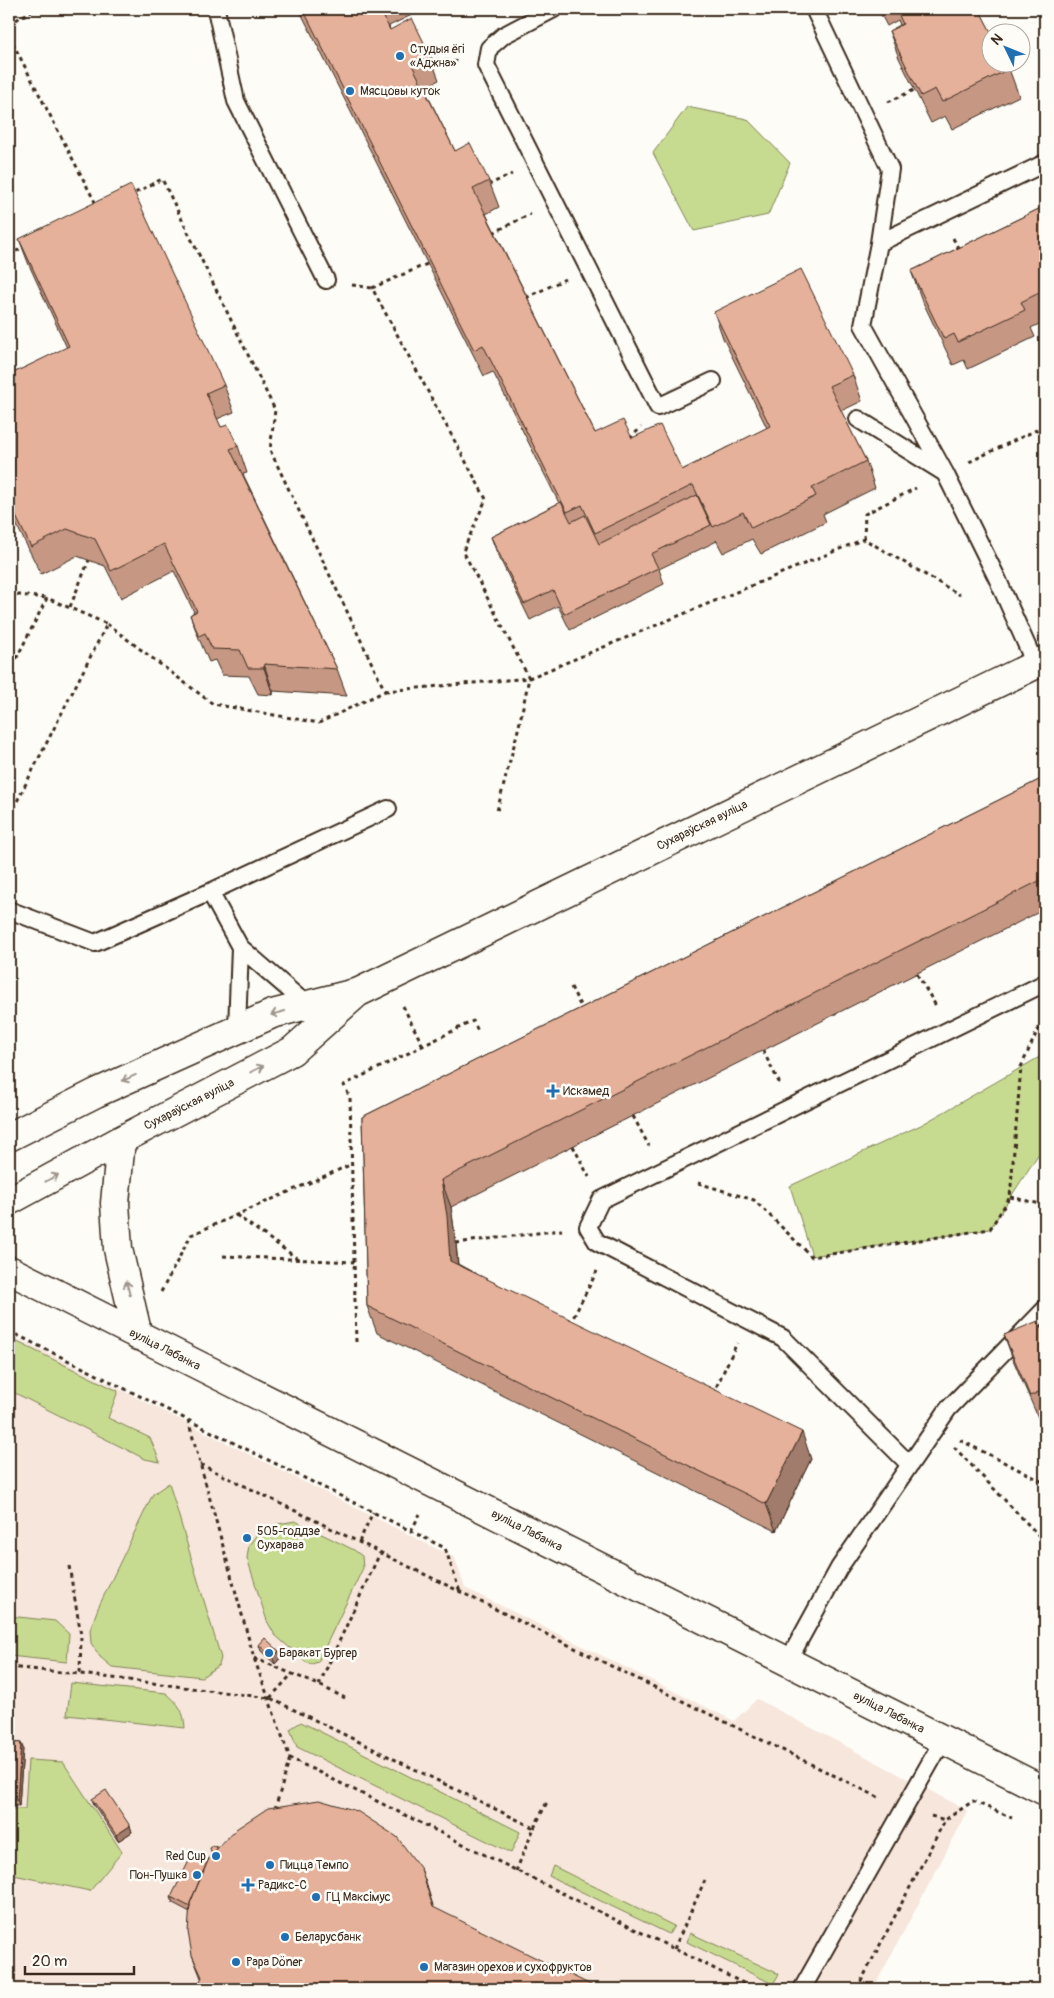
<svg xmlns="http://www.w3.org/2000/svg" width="1054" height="1998" viewBox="0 0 1054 1998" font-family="Pangolin,sans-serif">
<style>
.built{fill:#f6e6db}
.green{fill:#c7db90;stroke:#818257}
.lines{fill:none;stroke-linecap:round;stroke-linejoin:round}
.lane-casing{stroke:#3b2a1e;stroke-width:20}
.secondary-casing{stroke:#3b2a1e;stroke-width:31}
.path{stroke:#3b2a1e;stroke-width:3;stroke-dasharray:4 4;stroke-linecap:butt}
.lane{stroke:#fdfcf7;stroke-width:16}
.secondary{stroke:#fdfcf7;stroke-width:28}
.wall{fill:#c69884;stroke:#3b2a1e}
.shaded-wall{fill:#a17c6c;stroke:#3b2a1e}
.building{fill:#e6b19a;stroke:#3b2a1e}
.oneway{stroke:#9c938a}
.poi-dot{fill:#1f6fb2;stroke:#fdfcf7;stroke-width:2}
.labels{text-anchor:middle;stroke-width:5;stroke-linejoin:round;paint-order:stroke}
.poi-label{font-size:12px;fill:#3b2a1e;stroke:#fdfcf7;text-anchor:start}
.street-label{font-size:12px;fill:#3b2a1e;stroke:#fdfcf7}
</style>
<rect width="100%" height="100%" fill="#fdfcf7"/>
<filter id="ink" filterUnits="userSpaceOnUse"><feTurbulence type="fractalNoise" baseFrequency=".02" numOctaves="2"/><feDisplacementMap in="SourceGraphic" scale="10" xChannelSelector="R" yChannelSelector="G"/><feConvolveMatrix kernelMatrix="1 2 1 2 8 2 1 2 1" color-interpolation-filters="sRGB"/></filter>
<g filter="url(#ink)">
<!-- built -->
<path class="built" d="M9 1335 38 1348 455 1558 465 1588 734 1721 757 1699 968 1811 873 1989H9Z"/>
<!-- green -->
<path class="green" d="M687 107 747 119 790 163 768 215 694 231 653 153Z
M1043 1055 1045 1057V1144L990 1229 812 1256 790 1186 923 1124Z
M9 1338 118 1391 108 1418 150 1438 160 1462 145 1459 9 1390Z
M169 1483 221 1658 219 1665 202 1677 112 1667 100 1657 91 1643 90 1630 98 1608 153 1494Z
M295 1521 354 1550 362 1556 363 1568 318 1662 312 1664 307 1663 275 1635 267 1621 247 1558 249 1545 258 1533 273 1525Z
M9 1616 55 1621 69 1634 67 1662 9 1656Z
M71 1683 166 1693C179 1704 184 1711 185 1728L67 1715Z
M301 1722 520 1832 511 1853 297 1747 290 1729Z
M28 1760 63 1762 122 1852 90 1891 9 1874V1809H25Z
M553 1866 674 1926 669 1934 549 1876Z
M690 1933 779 1974 773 1984 687 1942Z"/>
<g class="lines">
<!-- lane casing -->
<g class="lane-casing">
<path id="lane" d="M216 9 236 101 326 280
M554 9 504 35 489 48 486 65 658 407 713 381
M814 9 890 169 879 243 863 325 945 473 997 578 1035 664
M879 243 1045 163
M858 419 943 472
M210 892 388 809
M9 910 95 943 210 892 240 947 307 1005
M237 1029 240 947
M909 1464 783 1338 597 1242 588 1227 601 1200 1045 983
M788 1661 839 1568 948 1409 1045 1309
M802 1989 943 1740"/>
</g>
<!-- secondary casing -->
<g class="secondary-casing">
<path id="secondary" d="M9 1137 96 1093 272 1014 359 992 1045 660
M121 1140 115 1203 118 1249 138 1336
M9 1201 121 1140 292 1051 356 994
M9 1270 1045 1791"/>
</g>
<!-- path -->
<path class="path" d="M9 24 35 9
M9 36 96 204
M429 59 460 62
M888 102 914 90
M488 185 512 174
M493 233 530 214
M953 238 959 250
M9 255 26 246
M352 285 372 288 486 499 463 551 529 678 519 726 497 811
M372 288 427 264
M526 298 565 279
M630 439 641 427
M969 462 1045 426
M864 539 865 514 916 488
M9 594 47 598
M70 607 89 560
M107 624 213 704 319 723 385 691 270 450 275 410 162 179 133 194
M9 673 47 598 107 624 9 817
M385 691 529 678 864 539 960 595
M917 974 936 1006
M571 987 583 1011
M403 1006 423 1046
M763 1051 780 1084
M633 1116 649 1146
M573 1146 589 1177
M698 1183 754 1200 812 1257 990 1229 1010 1197 1021 1067 1045 1014
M1010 1197 1045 1205
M236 1215 298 1259
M456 1243 562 1230
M223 1256 354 1262
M161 1292 191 1235 352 1164
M570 1324 597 1271
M9 1331 445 1548 460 1592
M356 1342 350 1098 344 1085 473 1021 479 1033
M713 1394 737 1343
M188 1420 254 1658 290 1758 749 1986 747 1989
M960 1440 1045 1483
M954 1447 1045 1542
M200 1464 880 1798
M411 1531 420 1514
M359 1542 373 1512
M69 1566 81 1635 80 1674
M254 1658 319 1685 345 1698
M9 1667 80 1674 270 1698 534 1828 516 1871
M319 1685 380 1553
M270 1698 292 1674
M275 1809 290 1758
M931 1816 945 1820
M534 1828 548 1800
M674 1949 705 1880
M749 1986 757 1989
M857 1989 945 1820 973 1801 1012 1818"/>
<!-- lane -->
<use href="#lane" class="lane"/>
<!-- secondary -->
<use href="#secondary" class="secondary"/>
</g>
<!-- wall -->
<path class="wall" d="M299 9H424L389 26 390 30 429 53 439 80 424 88 455 151 489 181 499 207 486 214 595 433 632 438 682 470 767 428 723 338 714 312 853 375 862 401 841 411 866 461 875 488 823 514 826 522 761 554 752 539 723 553 716 540 717 541 659 569 664 584 570 630 558 606 530 620 497 553 491 537 559 503 493 372 484 376Z
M878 9H979L1009 69 1019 96 952 129 945 116 931 123 899 58 889 31 900 25 898 20 887 26Z
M1045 206V321L1031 328 1035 337 968 369 964 360 953 365 921 298 911 271Z
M19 239 224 385 234 412 217 419 221 427 238 446 247 473 243 474 337 669 347 696 273 691V695L258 694 249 676 222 675 215 660 209 662 200 641 190 615 194 612 174 571 121 598 105 566 77 556 41 574 15 522 9 525V375L67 348 29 265Z
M1045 777V909L451 1207 456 1243 458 1264 811 1459 776 1531 377 1333 367 1306 362 1117Z
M1004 1335 1045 1336V1420L1040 1422 1014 1362Z
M259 1645 282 1656 275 1664 261 1651Z
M9 1742 21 1743 23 1748 19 1806 9 1805Z
M92 1799 130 1826 132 1832 118 1841 94 1805Z
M217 1848 425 1880 433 1908 201 1978 192 1955 190 1912 173 1903 171 1897 208 1860 212 1854 211 1852Z"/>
<!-- shaded-wall -->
<path class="shaded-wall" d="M264 664 273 691V695L264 668Z
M441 1180 451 1207 456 1243 459 1287 450 1261Z
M802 1432 811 1459 776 1531 766 1504Z
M279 1651 282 1656 275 1664 273 1658Z
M21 1743 23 1748 19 1806 17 1800Z
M130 1826 132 1832 118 1841 116 1835Z
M421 1869 425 1880 437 1918 433 1907Z"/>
<!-- building -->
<path class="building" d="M303 9H380L390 30 412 18 429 53 411 63 455 151 470 143 489 181 473 189 595 433 623 420 632 438 660 425 682 470 770 426 714 312 801 269 853 375 829 386 866 461 812 488 816 496 751 528 743 512 713 527 693 485 595 533 582 505 567 512 483 345 474 350Z
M896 9H979L992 34V62H1006L1009 69 942 102 935 89 921 96 889 31 903 24Z
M131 185 224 385 206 393 221 427 228 425 238 446 230 449 337 669 264 664V668H248L240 650 212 649 205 633 199 636 190 615 197 611 164 544 111 571 95 539 67 529 31 547 9 502V375L69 346 19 239Z
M1045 206V290L1021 302 1025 310 958 342 954 334 944 339 911 271Z
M697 495 711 525 651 554 658 568 564 614 553 590 524 604 491 537 561 502 571 522 585 515 599 544Z
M1045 777V878L441 1180 447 1216 450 1261 802 1432 766 1504 367 1306 362 1117Z
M1038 1321 1045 1336V1389L1030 1396 1004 1335Z
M265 1638 279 1651 273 1658 259 1645Z
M9 1742 21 1743 17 1800H9Z
M106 1790 130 1826 116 1835 92 1799Z
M319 1800 357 1811 397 1837 421 1869 433 1907 599 1989H196L202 1977 192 1955 188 1932 190 1903 210 1856 236 1829 268 1808Z
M213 1846 217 1847V1849L213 1853 211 1852 210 1848Z
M193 1853 208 1860 190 1903V1907L171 1897Z"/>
<!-- one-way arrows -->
<defs><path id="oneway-shaft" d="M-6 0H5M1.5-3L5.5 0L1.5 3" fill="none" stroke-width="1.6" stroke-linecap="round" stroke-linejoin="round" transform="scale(1.25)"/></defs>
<g class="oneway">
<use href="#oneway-shaft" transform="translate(278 1013) rotate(164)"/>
<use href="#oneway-shaft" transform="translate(257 1069) rotate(-27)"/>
<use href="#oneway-shaft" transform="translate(129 1078) rotate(156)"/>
<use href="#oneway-shaft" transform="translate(52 1178) rotate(-29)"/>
<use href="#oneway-shaft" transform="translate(128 1288) rotate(-104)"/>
</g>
</g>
<!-- markers -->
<g class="poi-dot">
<circle cx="400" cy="56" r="5"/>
<circle cx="350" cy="91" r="5"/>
<path d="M550.5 1083.5h5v5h5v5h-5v5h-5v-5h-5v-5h5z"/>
<circle cx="247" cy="1538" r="5"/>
<circle cx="269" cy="1653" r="5"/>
<circle cx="216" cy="1856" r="5"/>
<circle cx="270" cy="1865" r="5"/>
<circle cx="197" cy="1875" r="5"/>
<path d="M245.5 1877.5h5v5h5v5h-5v5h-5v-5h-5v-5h5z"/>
<circle cx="316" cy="1897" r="5"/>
<circle cx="285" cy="1937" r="5"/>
<circle cx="236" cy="1962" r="5"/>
<circle cx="424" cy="1967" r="5"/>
</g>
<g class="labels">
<!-- poi labels -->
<g class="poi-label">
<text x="410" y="53">Студыя ёгі<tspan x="410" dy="14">«Аджна»</tspan></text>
<text x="360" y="95">Мясцовы куток</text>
<text x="563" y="1095">Искамед</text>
<text x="257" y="1535">505-годдзе<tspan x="257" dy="14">Сухарава</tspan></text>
<text x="279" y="1657">Баракат Бургер</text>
<text x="206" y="1860" text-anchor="end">Red Cup</text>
<text x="280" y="1869">Пицца Темпо</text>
<text x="187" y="1879" text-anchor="end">Пон-Пушка</text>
<text x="258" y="1889">Радикс-С</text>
<text x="326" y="1901">ГЦ Максімус</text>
<text x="295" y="1941">Беларусбанк</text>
<text x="246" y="1966">Papa Döner</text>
<text x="434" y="1971">Магазин орехов и сухофруктов</text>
</g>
<!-- street labels -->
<g class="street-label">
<text transform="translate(702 825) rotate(-26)" y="4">Сухараўская вуліца</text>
<text transform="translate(189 1104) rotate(-27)" y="4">Сухараўская вуліца</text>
<text transform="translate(165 1349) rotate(27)" y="4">вуліца Лабанка</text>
<text transform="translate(527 1530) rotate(27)" y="4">вуліца Лабанка</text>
<text transform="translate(889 1712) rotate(27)" y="4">вуліца Лабанка</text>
</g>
</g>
<!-- margin -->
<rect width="1054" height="1998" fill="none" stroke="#fdfcf7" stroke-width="30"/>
<rect x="15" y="15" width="1024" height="1968" fill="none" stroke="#3b2a1e" stroke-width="2" filter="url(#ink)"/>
<!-- north arrow -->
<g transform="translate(1006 48) rotate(313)"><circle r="24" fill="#fdfcf7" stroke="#afa8a0"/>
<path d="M0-4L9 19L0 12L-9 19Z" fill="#1f6fb2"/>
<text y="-8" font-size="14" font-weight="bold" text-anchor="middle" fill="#3b2a1e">N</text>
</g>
<!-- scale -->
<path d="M25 1966v8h109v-8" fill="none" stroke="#3b2a1e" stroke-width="2.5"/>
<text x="32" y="1966" font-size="15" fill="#3b2a1e" stroke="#fdfcf7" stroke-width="4" paint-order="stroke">20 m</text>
</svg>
